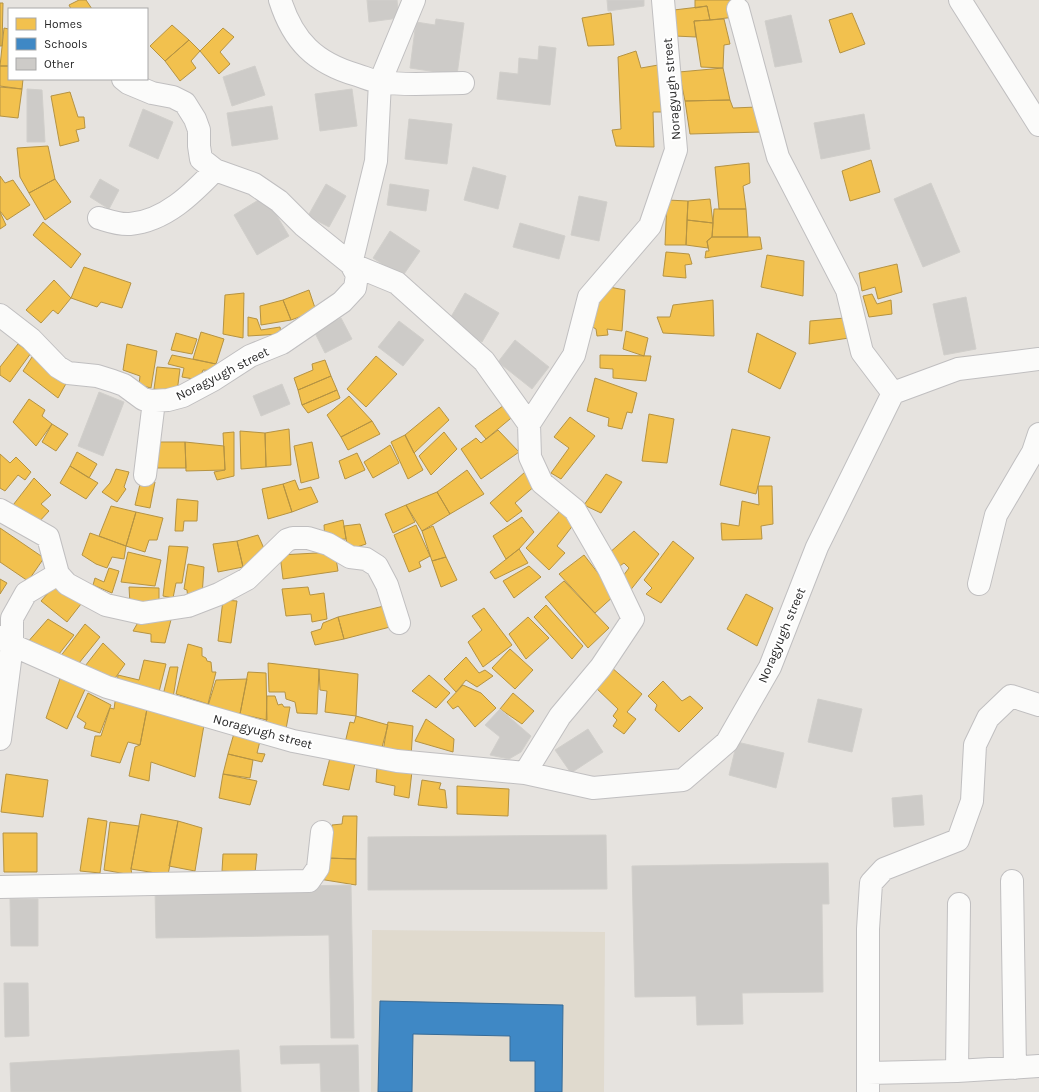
<svg xmlns="http://www.w3.org/2000/svg" width="1039" height="1092" viewBox="0 0 1039 1092" font-family="Karla,sans-serif">
<style>
.education{fill:#e0dace}
.homes{fill:#f2c14e;stroke:#b59343}
.schools{fill:#3f88c5;stroke:#386b96}
.building{fill:#cdcbc8;stroke:#d1cfcb}
.lines{fill:none;stroke-linecap:round;stroke-linejoin:round}
.minor-casing{stroke:#c0bfc0;stroke-width:24}
.minor{stroke:#fbfbfa;stroke-width:22}
.labels{text-anchor:middle;stroke-width:4;stroke-linejoin:round;paint-order:stroke}
.street-label{font-size:13px;fill:#282828;stroke:#fff}
</style>
<rect width="100%" height="100%" fill="#e6e3df"/>
<!-- education -->
<path class="education" d="M372 930 605 932 604 1092H371Z"/>
<!-- homes -->
<path class="homes" d="M79 0H86L92 9H71L69 5Z
M695 0H732L735 17 710 20 707 6 695 8Z
M0 3H3L2 46H0Z
M707 6 710 20 694 21 696 37 675 36 674 10Z
M611 13 614 45 588 46 582 18Z
M852 13 865 44 840 53 829 20Z
M724 19 730 44 724 45 723 68 701 67 694 21Z
M172 25 189 40 165 61 150 46Z
M4 28 9 29V66H0Z
M223 28 234 37 220 52 230 64 219 74 200 51Z
M189 40 200 51 191 61 196 68 180 81 165 61Z
M636 51 641 68 664 64 668 112H653L654 147 616 146 612 130 621 129 618 57Z
M0 66H9V79H23L22 89 0 86Z
M723 68 730 100 685 101 679 72Z
M0 87 22 89 18 118 0 116Z
M70 92 78 117H84L85 128 76 130 79 141 60 146 51 96Z
M730 100 733 108 757 107 762 132 690 134 685 101Z
M48 146 55 179 29 193 20 177 17 148Z
M871 160 880 192 850 201 842 171Z
M749 163 750 183 743 186 746 209H719L715 167Z
M0 176 5 183 13 180 30 205 7 220 0 211Z
M55 179 71 202 45 220 29 193Z
M710 199 713 223 687 220 688 201Z
M667 200 688 201 686 245H665Z
M714 209H746L748 237H712Z
M0 212 6 225 0 229Z
M687 220 713 223 712 237 707 241 708 248 686 245Z
M43 222 81 254 71 268 33 235Z
M712 237H760L762 249 705 258 706 251H709L707 241Z
M666 252 689 254 692 264 685 265 686 278 663 276Z
M767 255 804 261 803 296 761 287Z
M897 264 902 292 878 299 875 287 862 291 859 273Z
M84 267 131 283 122 308 101 302 97 307 71 298Z
M54 280 71 298 58 314 53 310 41 323 26 310Z
M604 286 625 290 622 331 607 329 608 335 597 336 596 329 589 325Z
M309 290 316 311 291 320 283 300Z
M244 293 243 338 223 334 225 295Z
M872 294 877 304 891 300 892 314 869 317 863 296Z
M283 300 291 320 261 325 260 306Z
M713 300 714 336 663 333 657 317H670L673 305Z
M248 317 257 319 261 330 280 327 281 334 248 336Z
M845 318 849 338 809 344 810 321Z
M626 331 648 338 644 356 623 349Z
M201 332 224 339 216 364 193 359Z
M176 333 197 339 192 354 171 350Z
M757 333 796 353 780 389 748 372Z
M18 344 31 353 10 382 0 375V367Z
M127 344 157 351 151 388 139 385 140 376 123 370Z
M172 355 216 364 214 371 203 370 199 380 182 377 184 368 168 364Z
M600 355 651 356 646 381 613 378V369L600 368Z
M376 356 397 374 366 407 347 389Z
M32 357 68 380 58 398 23 371Z
M325 360 331 376 298 390 294 378 313 370 312 364Z
M157 367 180 369 177 392 154 389Z
M331 376 337 390 302 405 298 390Z
M595 378 637 393 632 413 627 412 622 429 608 426 609 418 587 411Z
M337 390 340 398 308 413 302 405Z
M349 396 372 421 341 437 327 415Z
M29 399 45 410 42 416 52 424 36 446 13 422Z
M507 403 516 414 486 439 475 426Z
M439 407 449 420 414 453 405 435Z
M649 414 674 419 667 463 642 461Z
M570 417 595 436 561 479 551 473 569 448 554 437Z
M372 421 380 434 348 450 341 437Z
M52 424 68 434 56 451 42 442Z
M289 429 291 465 266 467 265 433Z
M732 429 770 437 756 494 720 485Z
M498 430 519 452 481 479 461 449 476 438 481 443Z
M240 431 265 433 266 467 241 469Z
M234 432V476L217 480 214 472 225 470 223 433Z
M444 432 457 449 431 475 419 456Z
M405 435 423 470 408 479 391 442Z
M157 442H185L186 468H156Z
M185 442 224 446 225 470 186 471Z
M312 442 319 478 301 483 294 446Z
M390 445 399 463 373 478 364 462Z
M77 452 97 464 89 478 70 466Z
M357 453 365 470 345 479 339 461Z
M0 454 10 463 16 457 31 472 25 480 18 475 5 491 0 488Z
M70 466 98 483 86 499 60 483Z
M116 469 129 472 124 487 126 489 117 502 102 492 110 483Z
M467 470 484 494 450 514 437 492Z
M525 472 536 485 515 503 522 511 507 522 490 503Z
M606 474 622 482 601 513 584 505Z
M34 478 51 495 41 504 49 511 37 524 10 509Z
M141 480 155 482 150 508 135 505Z
M295 480 299 490 311 487 318 502 292 512 283 484Z
M283 484 292 512 268 519 262 489Z
M758 486H772L773 524 761 526 762 539 722 540 721 523 739 526 742 501 759 505Z
M437 492 450 514 422 531 406 505Z
M177 499 198 501 197 521H184L183 531H175Z
M406 505 415 522 393 533 385 514Z
M111 506 136 512 126 546 99 536Z
M560 511 574 524 557 546 565 553 549 570 526 548Z
M136 512 163 518 157 540H149L145 552 126 546Z
M522 517 534 532 519 549 506 559 493 536Z
M343 520 346 539 325 540 324 525Z
M360 524 366 544 348 550 344 526Z
M416 525 430 556 419 562 421 567 409 572 394 535Z
M433 526 446 557 432 561 422 531Z
M0 528 44 558 28 581 0 562Z
M634 531 659 554 629 592 620 580 629 568 624 563 617 568 608 554Z
M90 533 126 546 124 559 112 557 107 568 96 564 82 555Z
M258 535 266 553 259 564 243 567 237 541Z
M237 541 243 567 218 572 213 544Z
M673 541 694 558 661 603 646 594 652 588 644 580Z
M169 546 188 547 182 583H176L173 598 163 596Z
M519 549 528 563 495 579 490 572Z
M128 552 161 560 155 586 121 582Z
M335 552 338 571 283 579 280 555Z
M584 555 615 595 595 613 559 574Z
M446 557 457 580 441 587 432 561Z
M188 564 204 567 202 596 188 600 187 590 184 589Z
M529 566 541 577 514 598 503 581Z
M109 568 119 571 112 593 93 585 95 578 104 582Z
M0 579 7 583 0 594Z
M564 581 609 628 588 648 545 597Z
M57 583 81 604 67 622 41 601Z
M129 587 159 588V607L130 604Z
M308 587 310 595 324 593 327 619 312 622 311 614 286 616 282 589Z
M746 594 773 608 757 646 727 629Z
M223 600 237 601 231 643 218 641Z
M546 605 583 646 572 659 534 617Z
M384 606 390 627 344 639 338 617Z
M484 608 512 645 483 667 468 642 482 630 472 616Z
M173 612 165 643 151 642V634L133 631 140 619Z
M338 617 344 639 315 645 311 632 321 629 323 623Z
M528 617 549 638 526 659 509 634Z
M48 619 74 635 55 659 26 644Z
M85 624 100 637 75 668 60 657Z
M103 643 125 664 111 684 82 670Z
M188 644 202 648V656L206 658 207 661 211 662 212 672H216L208 704 176 694Z
M510 649 533 670 515 689 492 668Z
M466 657 479 673 485 670 493 676 477 687 466 680 456 692 444 679Z
M144 660 166 664 158 696 117 683 118 675 139 680Z
M268 663 319 669 317 714 297 713 295 702 286 699 285 692H269Z
M170 667H178L173 698 163 695Z
M611 667 642 694 627 712 636 719 624 734 613 726 617 720 613 716 618 709 595 687Z
M319 669 358 674 356 716 325 712 327 691 320 690Z
M248 672 266 673 267 720 240 714Z
M62 673 87 685 67 729 46 718Z
M429 675 450 693 436 708 412 691Z
M247 679 240 714 207 709 216 680Z
M663 681 682 701 690 696 703 708 679 732 655 710 657 705 648 696Z
M463 685 481 693 496 708 475 727 458 706 453 709 447 702Z
M88 693 111 705 100 733 84 728 86 723 77 717Z
M513 693 534 711 522 724 500 709Z
M116 695 147 709 140 745 128 742 120 763 91 756 95 736H101L110 708 114 709Z
M267 696H275L278 705 282 704 284 707H290L286 729 266 725Z
M147 709 204 725 195 777 151 762 149 781 129 776 135 747 140 745Z
M356 716 388 725 381 751 345 743 350 722 354 723Z
M426 719 454 739 453 752 415 741Z
M388 722 413 726 411 757 383 751Z
M235 730 261 737 257 753 265 754 262 762 228 754Z
M228 754 253 760 250 778 223 774Z
M330 758 355 763 349 790 323 785Z
M377 766 412 771 409 798 394 795 395 786 376 782Z
M6 774 48 780 43 817 1 812Z
M223 774 257 781 250 805 219 798Z
M422 780 441 783 439 789 445 790 447 808 418 805Z
M457 786 509 789 508 816 457 814Z
M141 814 178 821 168 875 131 869Z
M343 816H357L356 859 329 858 332 825 342 824Z
M88 818 107 821 100 873 80 871Z
M178 821 202 828 195 871 169 866Z
M110 822 139 826 131 869 132 875 104 870Z
M3 833H37V872H4Z
M223 854H257L255 873 222 871Z
M322 858 356 859V885L319 879Z"/>
<!-- schools -->
<path class="schools" d="M380 1001 563 1005 562 1092H535V1061H510V1036L413 1034 412 1092H378Z"/>
<!-- building -->
<path class="building" d="M367 0H397L399 18 369 22Z
M607 0H644V6L608 11Z
M791 15 802 62 775 67 765 21Z
M436 19 464 23 457 75 410 68 416 22 435 25Z
M539 46 556 48 550 105 497 99 500 72 518 74 519 58 538 60Z
M255 66 265 95 232 106 223 77Z
M27 89 42 90 45 142H27Z
M352 89 357 126 320 131 315 94Z
M272 106 278 139 232 146 227 113Z
M143 109 173 122 158 159 129 146Z
M864 114 870 149 821 159 814 123Z
M409 119 452 124 447 164 405 159Z
M473 167 506 176 498 209 464 200Z
M100 179 119 190 109 209 90 197Z
M931 183 960 252 923 267 894 199Z
M326 184 346 196 329 227 308 216Z
M390 184 429 190 426 211 387 205Z
M265 196 289 236 257 255 234 215Z
M579 196 607 202 599 241 571 235Z
M520 223 565 236 559 259 513 247Z
M390 231 420 251 402 277 373 258Z
M465 293 499 313 482 342 448 322Z
M966 297 976 349 944 355 933 304Z
M341 318 352 339 325 353 314 331Z
M399 321 424 340 403 366 378 347Z
M515 340 549 367 532 389 498 362Z
M282 384 290 404 261 416 253 396Z
M99 392 124 402 103 456 78 446Z
M818 699 862 709 852 752 808 742Z
M500 709 531 736 521 752 509 759 490 755 500 737 485 725Z
M588 729 603 752 571 773 555 750Z
M737 742 784 753 776 788 729 775Z
M922 795 924 825 894 827 892 798Z
M606 835 607 889 368 890V837Z
M828 863 829 904H822L823 992 742 993 743 1024 697 1025 696 996 635 997 632 866Z
M351 885 354 1038H331L329 935 156 938 155 889Z
M10 899H38V946H11Z
M4 983H28L29 1036 5 1037Z
M358 1045 359 1092H321L320 1063 281 1064 280 1046Z
M239 1050 241 1092H11L10 1063Z"/>
<g class="lines">
<!-- minor casing -->
<g class="minor-casing">
<path id="minor" d="M280 0C293 41 315 63 357 75 364 77 372 81 380 82 407 86 436 83 463 83
M960 0 1039 125
M738 9 778 157 847 290 862 352 893 393
M123 79 128 83 152 93 173 97 185 103 195 119 199 130V146L201 159 215 170 254 184 279 201 304 226 351 264 397 283 484 361 529 424 530 457 542 483 575 510 609 569 633 619 601 667 560 716 525 773
M99 218C109 221 119 225 130 224 165 221 192 194 215 170
M0 315 31 339 58 367 68 373 97 376 113 381 124 385 143 399 151 401 168 400 183 396 213 380 250 356 282 343 342 302 355 288 357 275 351 264 376 161 380 82 414 0
M529 424 574 355 589 297 650 226 676 150 663 0
M145 475 154 401
M0 510 48 537 58 574 67 584 106 605 142 613 188 606 219 594 247 579 287 540 293 538H308L328 544 350 557 366 559 377 566 387 585 399 623
M979 584 996 515 1033 452 1039 434
M0 637 12 645 107 687 293 741 397 761 525 773 593 788 683 780 727 742 770 667 817 547 893 393 958 369 1039 359
M0 739 12 645V618L26 593 58 574
M1012 881 1015 1068
M0 887 309 881 318 868 322 832
M957 1071 959 904
M868 1073 957 1071 1039 1066
M868 1092V929L871 883 884 869 958 840 972 801 975 745 988 718 1011 696 1039 705"/>
</g>
<!-- minor -->
<use href="#minor" class="minor"/>
</g>
<g class="labels">
<!-- street labels -->
<g class="street-label">
<text transform="translate(671 89) rotate(-95)" y="5">Noragyugh street</text>
<text transform="translate(222 373) rotate(-27)" y="5">Noragyugh street</text>
<text transform="translate(781 635) rotate(-67)" y="5">Noragyugh street</text>
<text transform="translate(263 731) rotate(15)" y="5">Noragyugh street</text>
</g>
</g>
<!-- legend -->
<rect x="8" y="8" width="140" height="72" fill="#ffffff" stroke="#a9a9a9"/>
<rect x="16" y="18" width="20" height="12" fill="#f2c14e" stroke="#a9a9a9"/>
<text x="44" y="28" font-size="12" fill="#282828">Homes</text>
<rect x="16" y="38" width="20" height="12" fill="#3f88c5" stroke="#a9a9a9"/>
<text x="44" y="48" font-size="12" fill="#282828">Schools</text>
<rect x="16" y="58" width="20" height="12" fill="#cdcbc8" stroke="#a9a9a9"/>
<text x="44" y="68" font-size="12" fill="#282828">Other</text>
</svg>
